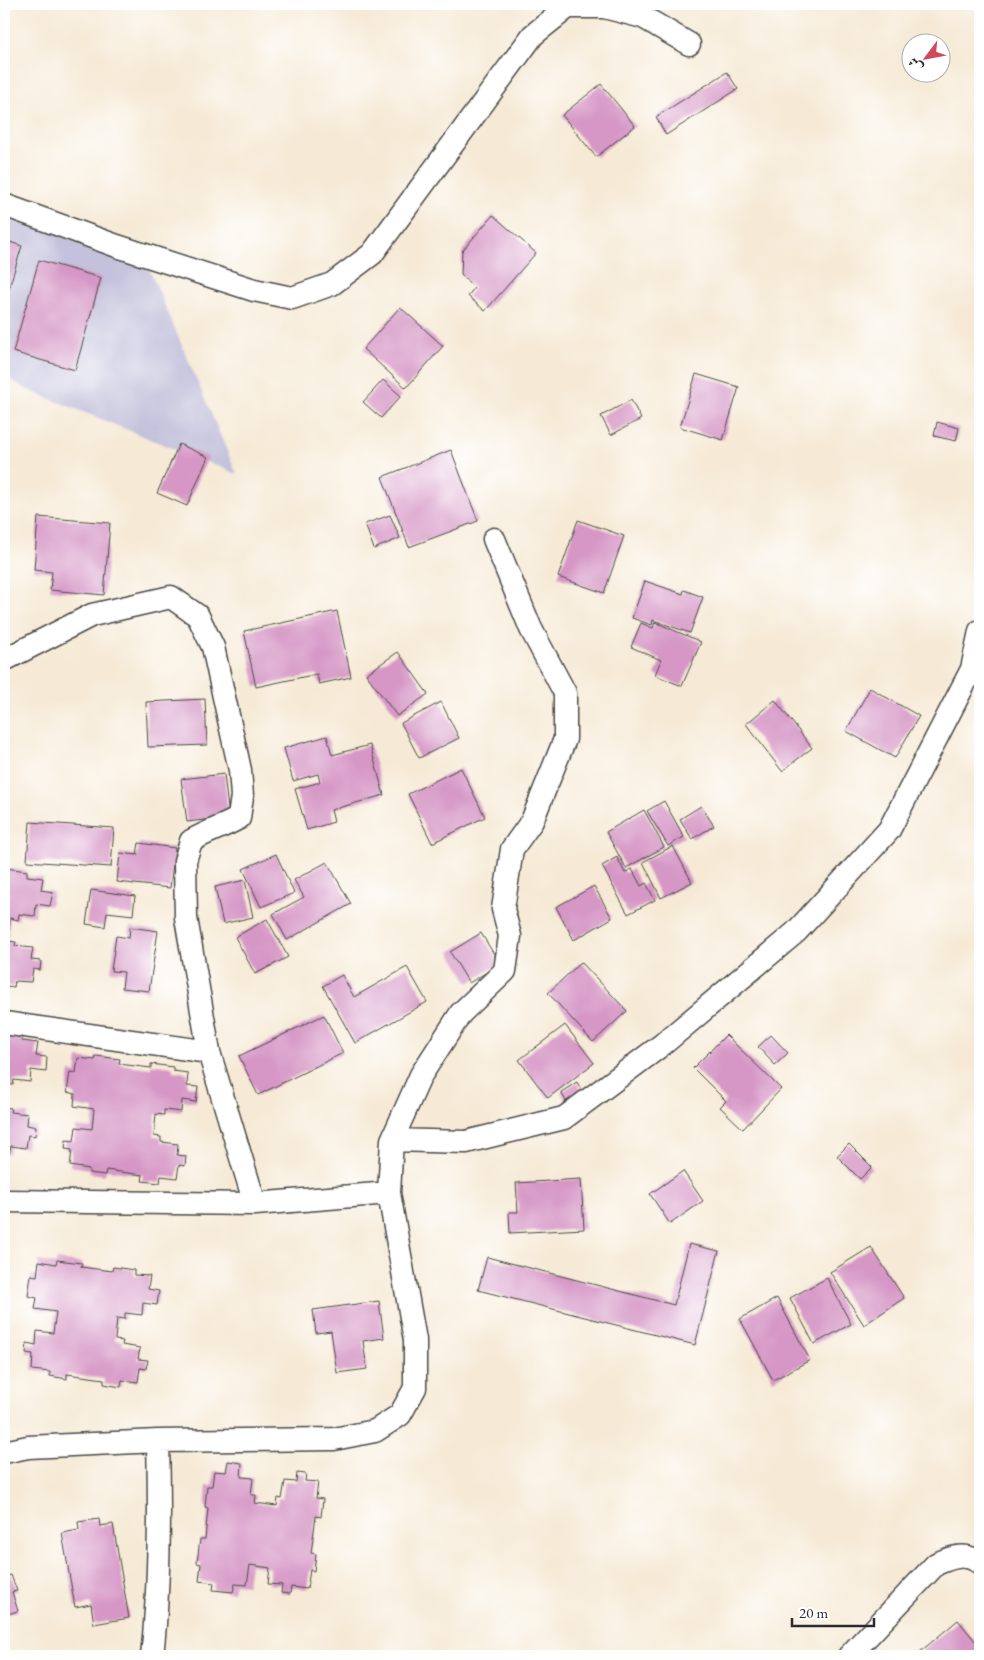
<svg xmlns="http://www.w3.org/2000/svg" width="984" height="1660" viewBox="0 0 984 1660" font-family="'EB Garamond',Amiri,serif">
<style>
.industrial{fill:#c3c1db}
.building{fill:#d697c6}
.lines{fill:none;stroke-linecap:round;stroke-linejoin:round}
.street-casing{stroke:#494845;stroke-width:25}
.street{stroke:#fff;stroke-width:22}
</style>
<rect width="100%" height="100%" fill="#fff"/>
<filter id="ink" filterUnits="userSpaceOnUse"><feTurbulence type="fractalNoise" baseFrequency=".02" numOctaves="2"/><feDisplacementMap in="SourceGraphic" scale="10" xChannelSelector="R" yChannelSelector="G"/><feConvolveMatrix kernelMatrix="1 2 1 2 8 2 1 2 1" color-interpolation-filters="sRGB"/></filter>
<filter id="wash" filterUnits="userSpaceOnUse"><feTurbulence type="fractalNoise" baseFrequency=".0096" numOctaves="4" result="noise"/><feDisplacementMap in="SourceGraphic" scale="20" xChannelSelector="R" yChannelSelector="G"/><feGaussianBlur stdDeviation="1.12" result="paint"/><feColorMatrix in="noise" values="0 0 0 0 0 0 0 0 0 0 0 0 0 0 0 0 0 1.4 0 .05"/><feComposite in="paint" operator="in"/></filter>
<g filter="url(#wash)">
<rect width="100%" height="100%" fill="#f6ead6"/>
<!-- industrial -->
<path class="industrial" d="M4 215 147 264 237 474 26 389 4 376Z"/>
<g id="blocks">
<!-- building -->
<path class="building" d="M727 72 738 89 666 135 656 117Z
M601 84 635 126 596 157 562 115Z
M493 215 536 253 485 311 468 296 474 288 461 274 462 251Z
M4 240 22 246 4 304Z
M39 260 101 278 75 370 13 352Z
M400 307 443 346 406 388 363 349Z
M696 374 739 387 723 440 680 427Z
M383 380 401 396 381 418 363 402Z
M631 400 641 419 611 435 601 416Z
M937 422 959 428 956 441 934 436Z
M179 444 208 457 187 506 157 493Z
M451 450 478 521 409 547 382 477Z
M390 515 400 538 374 549 365 524Z
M38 517 110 523 104 595 50 590 52 572 34 570Z
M578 520 624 536 604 593 558 577Z
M645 581 683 594 684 590 703 597 690 633 653 620 652 625 632 618Z
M337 611 351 677 319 684 317 674 256 687 244 631Z
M655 622 701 642 682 686 655 675 661 660 631 647 641 623 653 628Z
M398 652 428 694 397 716 366 674Z
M870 688 919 716 895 758 846 731Z
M205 699 207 745 148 747 146 702Z
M775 700 812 748 782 771 746 724Z
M441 702 459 738 419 758 401 723Z
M327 736 332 755 370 745 384 795 331 810 334 822 307 830 295 789 320 782 318 774 293 781 284 748Z
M461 768 485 817 432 843 408 794Z
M224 774 229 817 187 822 181 779Z
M664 801 684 837 668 846 647 811Z
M701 806 714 826 692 839 680 819Z
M644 810 664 847 626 868 606 832Z
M30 822 114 828 111 867 27 861Z
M139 843 175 848 170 888 117 882 120 853 137 855Z
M673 846 692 882 661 898 643 862Z
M276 854 294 893 261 907 243 869Z
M617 857 625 873 632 869 641 886 646 883 655 900 628 914 602 866Z
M327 862 351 904 287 940 273 914 304 897 294 880Z
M6 868 27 871V876L43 878 41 890 53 892 50 906 36 904 35 916 19 914 18 920 10 918 8 941 16 942 15 946 33 948 31 960 41 961 40 970 33 969 31 982 15 981 14 987 4 986V872Z
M245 880 253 917 223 924 215 887Z
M594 886 612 918 574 940 556 907Z
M91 890 135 896 133 915 107 912 105 927 86 924Z
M267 919 288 957 255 974 235 937Z
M130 927 158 931 149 991 122 988 124 972 111 971 116 936 129 938Z
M481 933 500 964 469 983 450 952Z
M581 962 627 1011 593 1042 548 993Z
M407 967 427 1002 355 1043 323 986 342 975 354 997Z
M324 1015 343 1053 258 1095 239 1056Z
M565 1025 594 1063 548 1098 519 1060Z
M4 1034 22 1037V1041L38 1043 36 1056 47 1057 46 1072 31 1070 30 1082 14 1080 13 1085 4 1084Z
M726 1035 781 1089 743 1129 720 1107 726 1101 693 1068Z
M771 1035 788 1053 775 1065 758 1047Z
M96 1056 120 1059 119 1064 151 1068V1064L173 1067V1071L188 1073 187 1086 198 1087 196 1102 182 1100 181 1112 164 1110V1115L156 1114 154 1136 161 1137V1142L178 1144 177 1155 186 1156 185 1166 179 1165 177 1178 161 1176 160 1183 142 1181 143 1175 106 1170 105 1175 89 1173V1169L70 1166 72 1150 65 1149 66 1140 74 1141 76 1127 92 1129 94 1109 74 1106 75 1094 67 1092 70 1072 76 1073 78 1058 95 1060Z
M577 1082 583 1093 567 1103 561 1092Z
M4 1107 11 1108 10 1112 28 1114 27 1125 36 1127 35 1136 28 1135 26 1148 11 1146 9 1154 4 1153Z
M849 1144 872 1167 860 1179 837 1156Z
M683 1171 703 1201 670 1224 650 1194Z
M581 1179 584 1229 510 1233 509 1212H518L516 1183Z
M689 1244 719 1251 695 1345 478 1290 487 1257 674 1305Z
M871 1247 904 1298 864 1325 830 1272Z
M57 1260 82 1263 81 1267 112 1271 113 1267 134 1270V1275L150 1276 148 1289 159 1291 157 1305 143 1303 142 1315 125 1313V1319L117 1318 115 1340 123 1341 122 1345 140 1348 138 1359 148 1360 146 1369 140 1368 138 1382 122 1380 121 1387 104 1384V1379L67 1374V1379L50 1376V1372L32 1370 33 1354 26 1353 27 1343 36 1345 37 1331 53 1333 56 1312 35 1309 37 1298 28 1296 31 1275 37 1276 39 1261 56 1264Z
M827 1278 851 1324 814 1344 790 1298Z
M777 1298 810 1360 773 1380 740 1319Z
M379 1301 384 1338 363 1341 367 1369 337 1373 331 1331 316 1333 313 1310Z
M228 1461 242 1463 241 1477 253 1478 251 1495H256L255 1503 277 1506 278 1498 282 1499 285 1481 296 1482 297 1473 306 1474 305 1481 318 1482 316 1498 323 1499 321 1517 316 1516 311 1553 316 1554 314 1571 310 1570 307 1589 291 1587 290 1594 281 1593 282 1585 268 1584 270 1568 250 1565 247 1585 235 1584 233 1592 213 1590 214 1583 199 1581 201 1564 197 1563 200 1539H205L208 1508 205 1507 207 1486H212L214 1471 226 1472Z
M99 1519 100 1526 113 1524 129 1618 94 1624 91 1604 75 1607 62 1533 79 1530 78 1522Z
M4 1568 7 1576 11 1575 17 1591 12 1592 18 1611 4 1615Z
M958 1620 980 1647V1656H915Z"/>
</g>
</g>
<g filter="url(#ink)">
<use href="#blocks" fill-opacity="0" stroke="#494845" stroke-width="1"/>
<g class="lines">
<!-- street casing -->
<g class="street-casing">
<path id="street" d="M4 205 117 246 254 290 292 298 332 284 372 254 533 35 568 7H604L643 17 689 44
M4 660 92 615 171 597 198 616 213 647 240 770 242 796 239 818C223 827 206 832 191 841L185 861 186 918 209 1052 255 1204
M4 1023 209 1052
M392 1140 466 1142 564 1118 663 1044 796 932 889 830 972 669 980 631
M4 1201 255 1204 389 1193
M4 1452 28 1447 158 1441 334 1439 375 1431 400 1415 415 1388V1340L389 1193 392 1140 421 1075 461 1013 505 971 510 936 503 909 512 849 532 821 565 739V693L531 629 494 539
M152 1656C160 1584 160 1513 158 1441
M849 1656 936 1564C952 1557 965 1552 980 1563"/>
</g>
<!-- street -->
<use href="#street" class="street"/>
</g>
</g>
<!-- margin -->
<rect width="984" height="1660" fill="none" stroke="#fff" stroke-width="20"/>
<!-- north arrow -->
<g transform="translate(926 58) rotate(238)"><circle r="24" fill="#ffffff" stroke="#aaaaaa"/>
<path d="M0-4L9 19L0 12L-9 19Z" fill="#d1495b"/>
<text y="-8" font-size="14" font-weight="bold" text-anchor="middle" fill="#2b2b2b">ش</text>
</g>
<!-- scale -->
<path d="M792 1618v8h82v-8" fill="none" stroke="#2b2b2b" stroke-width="2.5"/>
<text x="799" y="1618" font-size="15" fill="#2b2b2b" stroke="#ffffff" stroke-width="4" paint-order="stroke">20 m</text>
</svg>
